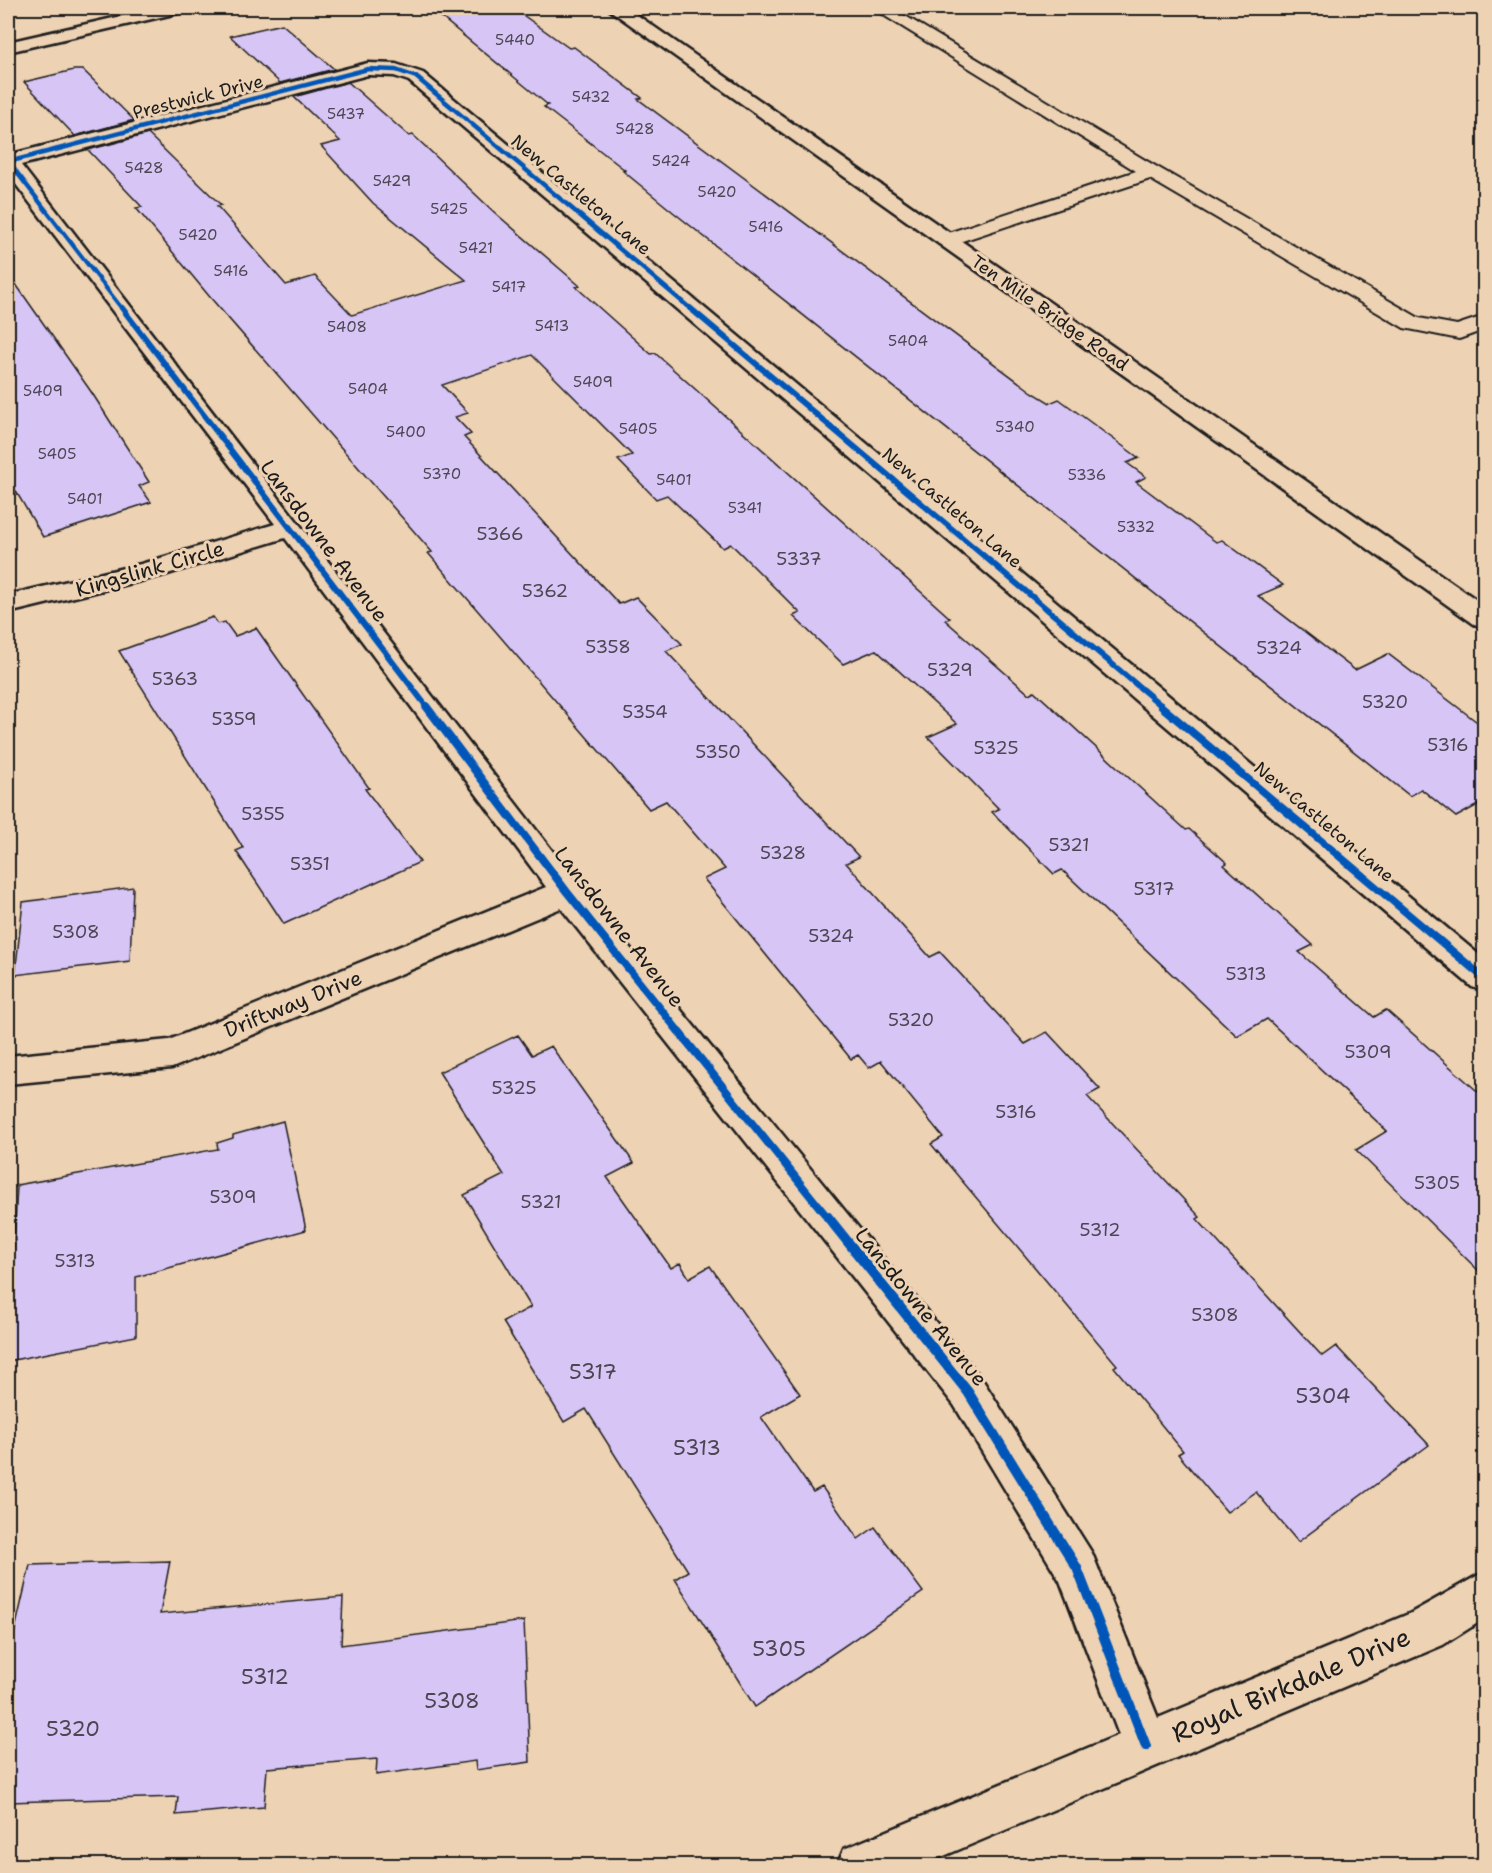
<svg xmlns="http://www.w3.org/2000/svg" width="1492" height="1873" viewBox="0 0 1492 1873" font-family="'Shantell Sans',sans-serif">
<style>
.building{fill:#d7c5f6;stroke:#1c1c1c;stroke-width:1.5}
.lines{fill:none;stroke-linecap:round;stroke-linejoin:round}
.lane-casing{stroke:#1c1c1c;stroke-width:4}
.street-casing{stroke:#1c1c1c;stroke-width:5}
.secondary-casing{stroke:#1c1c1c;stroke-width:5}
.lane{fill:#eed2b4;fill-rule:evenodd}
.street{fill:#eed2b4;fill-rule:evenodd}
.secondary{fill:#eed2b4;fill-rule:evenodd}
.cycleway-far3-casing{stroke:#eed2b4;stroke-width:7}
.cycleway-far2-casing{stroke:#eed2b4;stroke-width:9}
.cycleway-far1-casing{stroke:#eed2b4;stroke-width:11}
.cycleway-casing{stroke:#eed2b4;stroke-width:14}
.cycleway-far3{stroke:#0057b8;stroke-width:4.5}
.cycleway-far2{stroke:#0057b8;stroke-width:6}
.cycleway-far1{stroke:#0057b8;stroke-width:8}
.cycleway{stroke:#0057b8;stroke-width:10}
.labels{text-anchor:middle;stroke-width:6;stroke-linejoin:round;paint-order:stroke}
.far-number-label{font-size:15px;fill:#4b4652}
.far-street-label{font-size:18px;fill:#1c1c1c;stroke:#eed2b4}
.number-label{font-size:18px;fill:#4b4652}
.street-label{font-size:21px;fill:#1c1c1c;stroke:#eed2b4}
.near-number-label{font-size:21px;fill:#4b4652}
.near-street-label{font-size:26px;fill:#1c1c1c;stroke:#eed2b4}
</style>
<rect width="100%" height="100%" fill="#eed2b4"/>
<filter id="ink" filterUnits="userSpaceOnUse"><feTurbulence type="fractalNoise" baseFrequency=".0167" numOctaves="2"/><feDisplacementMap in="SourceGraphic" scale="12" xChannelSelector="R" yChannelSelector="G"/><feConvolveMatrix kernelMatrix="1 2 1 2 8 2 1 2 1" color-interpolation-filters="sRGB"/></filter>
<g filter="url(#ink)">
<!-- building -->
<path class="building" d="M430 8H513L569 48 574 47 642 98 638 99 1032 392 1050 403 1059 399 1139 458 1127 463 1146 477 1136 482 1216 542 1222 540 1283 585 1258 596 1355 670 1388 654 1485 728V801L1456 817 1421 789 1410 796 673 212 623 171 625 170 544 107 548 105Z
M282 24 334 69 280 83 230 36Z
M74 70H83L134 120 75 136 24 82Z
M348 82 409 136 413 135 427 148 494 212 580 286 576 287 651 354 655 353 950 618 945 620 1029 694 1034 691 1186 830 1189 829 1227 863 1224 865 1313 945 1299 952 1374 1017 1386 1010 1485 1098V1277L1356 1150 1387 1131 1267 1019 1237 1036 1062 870 1054 874 992 812 999 809 928 737 957 724 876 650 843 664 793 616 800 613 731 544 723 548 667 495 656 499 618 460 632 455 532 355 442 385 468 413 455 417 471 434 464 437 619 604 636 597 682 644 666 651 859 857 846 863 930 957 940 952 1025 1044 1047 1032 1100 1089 1087 1096 1200 1217 1197 1219 1322 1356 1336 1346 1429 1445 1298 1542 1256 1492 1227 1512 1178 1454 1183 1451 1114 1367 1117 1365 931 1144 943 1137 881 1061 869 1068 858 1055 851 1059 704 879 725 869 666 801 649 809 428 553 432 552 209 296 136 208 142 207 88 150 148 134 221 205 217 206 286 285 315 276 352 315 466 280 373 203 321 146 340 141 294 97Z
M8 273 92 393 149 482 139 486 151 502 43 537 8 478Z
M213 617 218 624 225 622 235 636 256 628 369 788 365 789 420 862 284 924 236 851 243 848 119 651Z
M133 887 130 961 15 975 23 902Z
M518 1035 532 1055 551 1046 634 1163 607 1177 671 1268 680 1263 689 1278 710 1266 800 1394 761 1417 813 1492 822 1487 858 1539 875 1527 923 1592 755 1707 675 1579 688 1571 586 1409 564 1422 503 1322 531 1307 464 1195 504 1175 439 1072Z
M283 1121 306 1230 136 1277V1336L8 1361 17 1185 218 1149 217 1143 233 1138V1135Z
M170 1561 160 1614 343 1597 341 1645 524 1621 530 1762 476 1770 475 1761 376 1775 377 1759 267 1768 264 1807 176 1815 178 1797 8 1802V1660L30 1565Z"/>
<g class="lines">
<!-- lane casing -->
<g class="lane-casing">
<path id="lane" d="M872 8H892L1145 160 1419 318 1457 325 1484 316V330L1459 339 1404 328 1150 179 953 244H939L936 240 939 236 1136 171Z"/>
</g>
<!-- street casing -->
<g class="street-casing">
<path id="street" d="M607 8H627L1484 605V627L1474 624Z
M368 63 396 64 423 73 1484 959V991L1472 987 409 81 394 76 368 75 21 165 578 884 982 1379 1092 1553 1158 1718 1411 1613 1484 1572V1619L1443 1645 920 1866H837L844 1849 1119 1735 1060 1581 954 1405 561 908 172 1068 8 1084V1056L169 1040 546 887 285 538 161 576 8 613V595L141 564 275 524 8 174V155Z"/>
</g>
<!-- secondary casing -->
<g class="secondary-casing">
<path id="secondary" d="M157 8H187L178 13 8 52V42Z"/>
</g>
<!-- lane -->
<use href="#lane" class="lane"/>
<!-- street -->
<use href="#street" class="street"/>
<!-- secondary -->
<use href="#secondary" class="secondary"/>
<!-- cycleway-far3 casing -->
<g class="cycleway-far3-casing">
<path id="cycleway-far3" d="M8 161 123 310
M8 162 368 69 396 70 416 77 692 310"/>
</g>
<!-- cycleway-far2 casing -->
<g class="cycleway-far2-casing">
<path id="cycleway-far2" d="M122 308 427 707
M690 308 1163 707"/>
</g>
<!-- cycleway-far1 casing -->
<g class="cycleway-far1-casing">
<path id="cycleway-far1" d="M426 706 567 892 828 1218
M1161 706 1484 978"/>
</g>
<!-- cycleway casing -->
<g class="cycleway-casing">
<path id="cycleway" d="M827 1216 968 1392 1077 1568 1146 1746"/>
</g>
<!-- cycleway-far3 -->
<use href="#cycleway-far3" class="cycleway-far3"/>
<!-- cycleway-far2 -->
<use href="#cycleway-far2" class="cycleway-far2"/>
<!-- cycleway-far1 -->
<use href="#cycleway-far1" class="cycleway-far1"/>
<!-- cycleway -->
<use href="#cycleway" class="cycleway"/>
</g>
</g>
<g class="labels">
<!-- far-number labels -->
<g class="far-number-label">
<text x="515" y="45">5440</text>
<text x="591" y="102">5432</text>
<text x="346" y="119">5437</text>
<text x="635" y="134">5428</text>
<text x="671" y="166">5424</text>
<text x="144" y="173">5428</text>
<text x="392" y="186">5429</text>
<text x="717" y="197">5420</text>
<text x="449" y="214">5425</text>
<text x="766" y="232">5416</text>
<text x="198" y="240">5420</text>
<text x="476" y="253">5421</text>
<text x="231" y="276">5416</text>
<text x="509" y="292">5417</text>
<text x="552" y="331">5413</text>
<text x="347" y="332">5408</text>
<text x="908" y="346">5404</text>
<text x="593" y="387">5409</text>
<text x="368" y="394">5404</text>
<text x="43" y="396">5409</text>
<text x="1015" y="432">5340</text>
<text x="638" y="434">5405</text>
<text x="406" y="437">5400</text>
<text x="57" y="459">5405</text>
<text x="442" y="479">5370</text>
<text x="1087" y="480">5336</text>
<text x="674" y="485">5401</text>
<text x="85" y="504">5401</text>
<text x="745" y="513">5341</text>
<text x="1136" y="532">5332</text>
</g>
<!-- far-street labels -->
<g class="far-street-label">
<text transform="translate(198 97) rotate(-14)" y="6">Prestwick Drive</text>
<text transform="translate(581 195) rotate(40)" y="6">New Castleton Lane</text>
<text transform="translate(1050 313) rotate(35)" y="6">Ten Mile Bridge Road</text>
<text transform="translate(952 508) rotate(40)" y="6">New Castleton Lane</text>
<text transform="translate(1324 822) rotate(40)" y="6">New Castleton Lane</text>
</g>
<!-- number labels -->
<g class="number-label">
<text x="500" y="540">5366</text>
<text x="799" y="565">5337</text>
<text x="545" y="597">5362</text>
<text x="608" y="653">5358</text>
<text x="1279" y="654">5324</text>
<text x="950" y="676">5329</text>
<text x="175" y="685">5363</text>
<text x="1385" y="708">5320</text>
<text x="645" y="718">5354</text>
<text x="234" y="725">5359</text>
<text x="1448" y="751">5316</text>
<text x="996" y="754">5325</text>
<text x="718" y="758">5350</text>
<text x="263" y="820">5355</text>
<text x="1069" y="851">5321</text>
<text x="783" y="859">5328</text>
<text x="310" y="870">5351</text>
<text x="1154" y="895">5317</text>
<text x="76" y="938">5308</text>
<text x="831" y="942">5324</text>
<text x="1246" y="980">5313</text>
<text x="911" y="1026">5320</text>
<text x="1368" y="1058">5309</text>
<text x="514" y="1094">5325</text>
<text x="1016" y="1118">5316</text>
<text x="1437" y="1189">5305</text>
<text x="233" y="1203">5309</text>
<text x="541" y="1208">5321</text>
<text x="1100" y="1236">5312</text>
<text x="75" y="1267">5313</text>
<text x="1215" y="1321">5308</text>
</g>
<!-- street labels -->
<g class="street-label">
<text transform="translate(324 541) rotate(53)" y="7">Lansdowne Avenue</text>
<text transform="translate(150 569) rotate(-16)" y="7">Kingslink Circle</text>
<text transform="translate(619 927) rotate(52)" y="7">Lansdowne Avenue</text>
<text transform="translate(293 1004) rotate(-22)" y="7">Driftway Drive</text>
<text transform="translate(921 1307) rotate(51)" y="7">Lansdowne Avenue</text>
</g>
<!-- near-number labels -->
<g class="near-number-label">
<text x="593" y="1379">5317</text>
<text x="1323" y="1403">5304</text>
<text x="697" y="1455">5313</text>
<text x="779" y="1656">5305</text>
<text x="265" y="1684">5312</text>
<text x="452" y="1708">5308</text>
<text x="73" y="1736">5320</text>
</g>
<!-- near-street labels -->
<g class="near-street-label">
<text transform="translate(1291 1685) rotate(-23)" y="9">Royal Birkdale Drive</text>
</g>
</g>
<!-- margin -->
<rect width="1492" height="1873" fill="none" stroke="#eed2b4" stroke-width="30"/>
<rect x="15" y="15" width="1462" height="1843" fill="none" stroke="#1c1c1c" stroke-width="2" filter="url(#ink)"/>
</svg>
